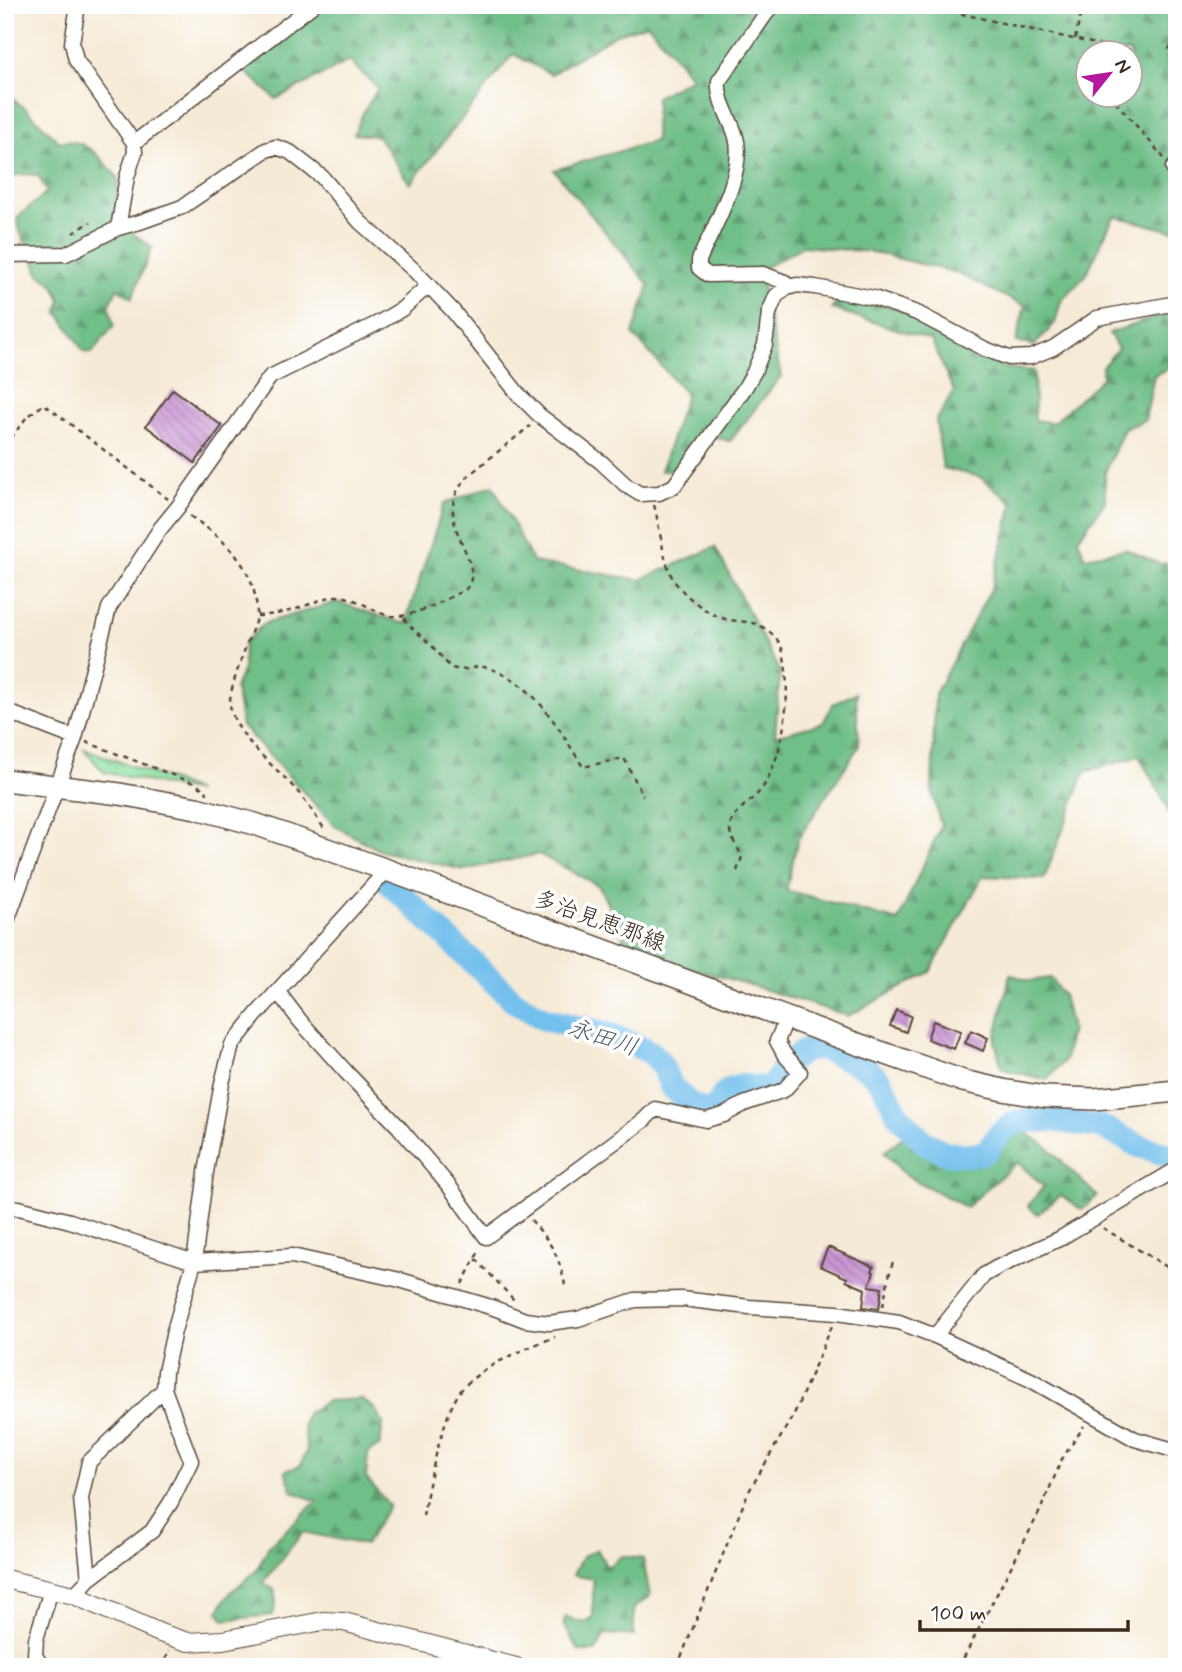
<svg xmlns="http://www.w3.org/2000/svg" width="1182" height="1672" viewBox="0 0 1182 1672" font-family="Mynerve,'Klee One',sans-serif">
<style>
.grass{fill:url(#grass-tufts);stroke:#638560;stroke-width:2}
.forest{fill:url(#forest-firs);stroke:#567453;stroke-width:2;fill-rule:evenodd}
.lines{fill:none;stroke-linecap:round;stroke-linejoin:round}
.river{stroke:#73c0ed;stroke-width:24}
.building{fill:url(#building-back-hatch)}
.minor-casing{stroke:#574739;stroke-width:17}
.tertiary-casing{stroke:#574739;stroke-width:20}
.primary-casing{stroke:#574739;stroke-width:24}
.path{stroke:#574739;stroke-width:2.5;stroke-dasharray:5 5;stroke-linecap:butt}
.minor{stroke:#fff;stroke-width:14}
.tertiary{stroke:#fff;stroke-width:18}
.primary{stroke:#fff;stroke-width:21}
.labels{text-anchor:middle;stroke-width:7;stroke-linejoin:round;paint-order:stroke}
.street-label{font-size:23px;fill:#3b2a1e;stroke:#fff}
.water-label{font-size:24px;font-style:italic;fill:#4f5e66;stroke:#fff}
</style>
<defs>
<pattern id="grass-tufts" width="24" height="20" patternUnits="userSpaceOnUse" patternTransform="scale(1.75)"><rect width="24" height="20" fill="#8be0a2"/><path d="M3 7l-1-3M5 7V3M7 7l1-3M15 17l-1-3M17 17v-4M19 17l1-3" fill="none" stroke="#79c08b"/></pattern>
<pattern id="forest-firs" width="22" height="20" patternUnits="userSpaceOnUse" patternTransform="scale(1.75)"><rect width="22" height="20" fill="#70be88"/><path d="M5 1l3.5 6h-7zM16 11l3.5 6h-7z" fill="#5d9b6f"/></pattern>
<pattern id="building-back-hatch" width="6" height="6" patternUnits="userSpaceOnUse" patternTransform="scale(1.75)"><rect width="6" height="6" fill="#c994d3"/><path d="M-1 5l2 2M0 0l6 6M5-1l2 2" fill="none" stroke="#a479ab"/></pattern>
</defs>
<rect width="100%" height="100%" fill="#fff"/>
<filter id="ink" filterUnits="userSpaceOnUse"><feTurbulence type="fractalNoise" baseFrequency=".0143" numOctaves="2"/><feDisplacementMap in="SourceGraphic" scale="14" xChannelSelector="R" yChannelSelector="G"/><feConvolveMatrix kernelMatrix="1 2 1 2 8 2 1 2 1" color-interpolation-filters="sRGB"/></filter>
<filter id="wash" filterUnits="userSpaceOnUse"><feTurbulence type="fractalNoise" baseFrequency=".00686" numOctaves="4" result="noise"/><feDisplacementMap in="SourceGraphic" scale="28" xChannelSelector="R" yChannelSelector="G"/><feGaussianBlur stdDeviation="1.57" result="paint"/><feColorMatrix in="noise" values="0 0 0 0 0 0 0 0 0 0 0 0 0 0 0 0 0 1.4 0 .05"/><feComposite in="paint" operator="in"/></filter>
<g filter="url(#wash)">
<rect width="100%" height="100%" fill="#f5ead5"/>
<!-- grass -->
<path class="grass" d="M84 749 170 780 197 792 104 772Z"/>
<!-- forest -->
<path class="forest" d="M313 5H1177V232L1114 216 1086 275 1061 301 1055 323 1034 346 1016 342 1025 306 957 273 872 252 803 246 759 271 781 376 730 441 707 435 681 470 661 471 686 394 633 334 649 285 554 170 655 141 656 97 692 78 648 24 616 34 551 74 513 54 410 184 378 136 354 134 362 115 378 88 349 61 276 99 243 69 317 10ZM1088 52H1130V94H1088Z
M5 84 15 101 24 107 59 142C86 137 102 159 118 178L117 210 134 234 152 247 132 298 117 288 109 307 114 325 92 353 84 352 58 312 61 300 54 285 40 275 19 229 18 217 47 192 38 175 20 174 5 180Z
M841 295 898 309 950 336 1005 368 1034 371 1035 420 1053 423 1102 378V367L1118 349 1109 333 1177 310V364L1154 375 1145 420 1124 429 1105 472V502L1078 539 1085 557 1126 549 1160 564 1177 562V849L1167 806 1139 756 1085 772 1044 879 983 876 930 972 848 1016 747 984 668 962 623 938 599 886 539 854 464 870 381 851 335 826 242 726 235 688 243 669 244 643 265 623 337 602 405 624 444 504 493 485 533 562 640 580 715 547 780 672 775 736 823 723 833 704 856 693 859 746 798 839 786 890 898 921 941 826 932 791 935 694 991 589 1013 503 980 477 943 468 936 421 954 391 931 340 832 309Z
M1010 974 1029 981 1050 978 1063 995 1071 1029 1065 1060 1047 1080 1002 1069 995 1041Z
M1021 1129 1046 1146 1097 1196 1082 1210 1061 1195 1038 1214 1028 1206 1044 1186 1017 1162 966 1207 905 1175 884 1152 906 1134 922 1148 943 1160 967 1162 991 1158Z
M361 1399 374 1408 383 1423 380 1445 368 1453 366 1478 389 1505 365 1545 303 1532 263 1583 274 1589 276 1603 273 1615 224 1620 218 1611 231 1592 256 1571 269 1546 317 1501 293 1492 285 1471 300 1466 307 1451 303 1424 306 1414 327 1401Z
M597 1549 607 1567 622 1556 643 1559 650 1596 634 1608V1636L605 1634 596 1651H579L563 1624 566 1617 583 1623 593 1617V1579L573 1575 582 1557Z"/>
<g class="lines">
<!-- river -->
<path class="river" d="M386 880 514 1001 544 1019 615 1036 652 1053 661 1064 671 1086 690 1104 702 1110H712L719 1103 724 1094 731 1089 742 1086 765 1088 771 1085 778 1078 785 1065 804 1051 822 1048 866 1068 882 1083 898 1115 924 1142 946 1153 972 1155 986 1152 1000 1133 1017 1121 1052 1120 1102 1127 1139 1146 1169 1155H1177"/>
</g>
<g id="blocks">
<!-- building -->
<path class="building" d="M173 389 222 426 195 463 146 426Z
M896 1010 911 1016 906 1032 890 1026Z
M933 1021 961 1031 954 1049 927 1039Z
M971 1030 988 1038 983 1051 965 1043Z
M828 1247 874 1267 872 1271 874 1272 869 1286 882 1288 879 1309 863 1307 865 1289 846 1281 847 1278 820 1266Z"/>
</g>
</g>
<g filter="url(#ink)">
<use href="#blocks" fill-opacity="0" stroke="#574739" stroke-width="2"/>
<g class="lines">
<!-- minor casing -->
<g class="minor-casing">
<path id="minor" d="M78 5 72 43 76 60 134 143
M772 5 719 81C717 102 731 118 736 137 746 172 713 228 699 260V268L708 275 763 274 785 282 787 288
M1173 168 1177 174
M118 228 127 177 135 152 134 143 313 5
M5 255 66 254 118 228 140 222 182 207 266 150 276 147 290 152 322 177 360 222 415 271 453 311 519 395 539 415 601 462 627 486 640 494 659 493 674 486 744 389 754 372 765 345 769 313 776 296 787 288 797 285 815 287 874 298 917 313 985 349 1009 358 1031 357 1053 348 1097 318 1177 303
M5 711 75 738
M5 926 75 738 109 608 160 529 178 507 270 377 380 322 402 309 429 285
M278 992 301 1022 347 1073 398 1126 449 1186 486 1237 643 1121 655 1109 706 1120 724 1115 744 1104 784 1090 800 1072 784 1054 777 1041 783 1027V1017
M5 1208H19L70 1221 194 1262 292 1256 400 1280 494 1308 525 1320 549 1323 578 1319 635 1300 682 1299 749 1307 837 1313 899 1322 935 1336 1031 1380 1135 1439 1177 1451
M935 1336 984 1275 998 1267 1059 1239 1177 1169
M89 1579 81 1498 89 1462 164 1389
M74 1595 89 1579 152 1531 171 1502 191 1461 164 1389 165 1372 174 1331 194 1262 206 1172 222 1083 232 1045 256 1015 387 870
M42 1667 35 1655 36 1639 51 1590"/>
</g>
<!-- tertiary casing -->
<g class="tertiary-casing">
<path id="tertiary" d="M5 1579 74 1595 160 1633 188 1642 223 1640 323 1621 344 1622 516 1667"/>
</g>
<!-- primary casing -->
<g class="primary-casing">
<path id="primary" d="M5 780 120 794 196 808 255 824 387 870 852 1042 963 1081 1003 1090 1045 1097 1094 1099 1177 1091"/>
</g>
<!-- path -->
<path class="path" d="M922 5 1100 45 1097 52
M1177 37 1169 49 1171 59 1177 68
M1075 39 1083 5
M1109 94 1164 158
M73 233 91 222
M5 446 26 418 44 404 168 499
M654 505C660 526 663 565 675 582 684 595 707 614 722 618 730 621 739 621 748 622 763 624 779 636 783 652 792 691 785 752 763 787 754 801 731 811 730 828 729 838 739 848 742 857L737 871
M190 516C227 541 257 568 257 616 251 635 228 688 230 705 235 738 276 766 296 790 307 802 316 817 325 830
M257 616C275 615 293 611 310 604 318 601 326 597 336 596 354 596 369 609 386 615 406 622 447 599 466 589 490 560 424 520 469 475L530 426
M404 618 408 624 432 646 451 668C456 669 461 670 467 669 475 668 479 665 488 668 534 681 559 729 583 767L624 758 643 796
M86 742 191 782 206 790 207 794
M531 1220C551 1243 559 1255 565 1285
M1103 1228 1177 1273
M476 1259 514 1300
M462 1284 480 1249
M883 1306 890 1272 894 1258
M423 1516C428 1486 443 1412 462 1389 480 1367 528 1347 555 1337
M159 1667 169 1654V1650
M677 1667 748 1493 794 1414 832 1326
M959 1667 1040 1511 1062 1459 1084 1426"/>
<!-- minor -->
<use href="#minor" class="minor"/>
<!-- tertiary -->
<use href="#tertiary" class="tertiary"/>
<!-- primary -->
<use href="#primary" class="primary"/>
</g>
</g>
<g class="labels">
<!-- street labels -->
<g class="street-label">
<text transform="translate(600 920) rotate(20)" y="8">多治見恵那線</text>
</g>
<!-- water labels -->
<g class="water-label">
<text transform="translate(603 1037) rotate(18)" y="8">永田川</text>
</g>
</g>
<!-- margin -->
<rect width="1182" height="1672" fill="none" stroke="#fff" stroke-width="28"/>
<!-- north arrow -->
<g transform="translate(1109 74) rotate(60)"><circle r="33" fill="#ffffff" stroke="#b1aaa5" stroke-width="2"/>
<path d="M0-5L12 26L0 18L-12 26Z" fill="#b5179e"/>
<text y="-10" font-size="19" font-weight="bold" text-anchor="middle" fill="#3b2a1e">N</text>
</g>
<!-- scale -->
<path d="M920 1620v10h208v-10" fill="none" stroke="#3b2a1e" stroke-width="3.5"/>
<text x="930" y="1620" font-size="21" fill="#3b2a1e" stroke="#ffffff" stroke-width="5" paint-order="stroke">100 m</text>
</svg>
